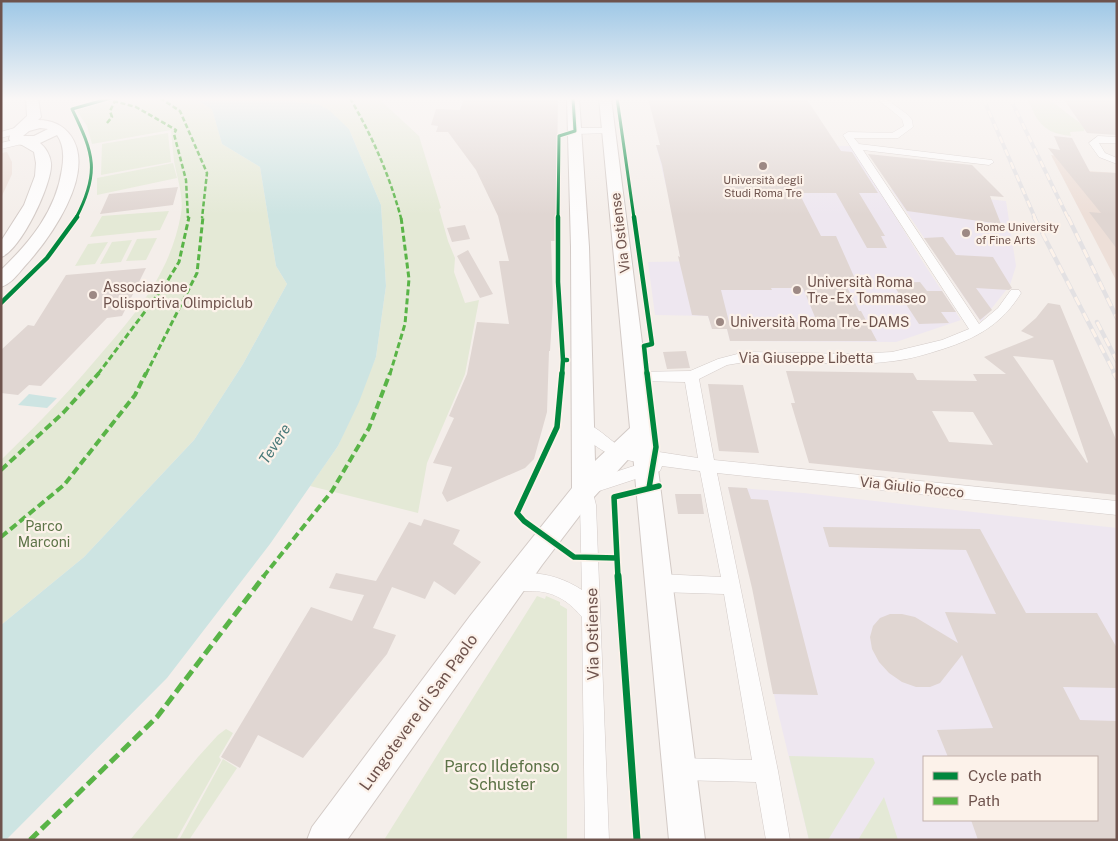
<svg xmlns="http://www.w3.org/2000/svg" width="1118" height="841" viewBox="0 0 1118 841" font-family="'Public Sans',sans-serif">
<style>
.residential{fill:#eddfd8}
.education{fill:#eee7f0;fill-rule:evenodd}
.green{fill:#e4e9d6}
.water{fill:#cde4e2}
.building{fill:#e0d6d2;fill-rule:evenodd}
.lines{fill:none;stroke-linecap:round;stroke-linejoin:round}
.street-casing{stroke:#d3cbc8;stroke-width:1}
.secondary-casing{stroke:#d3cac6;stroke-width:2}
.street{fill:#fdfcfc;fill-rule:evenodd}
.secondary{fill:#fdfcfc;fill-rule:evenodd}
.rail-far2-casing{stroke:#e3e1e3;stroke-width:4}
.rail-far1-casing{stroke:#e3e1e3;stroke-width:4.5}
.rail-casing{stroke:#e3e1e3;stroke-width:5.5}
.rail-far2{stroke:#fcf2ea;stroke-width:2.5;stroke-dasharray:7;stroke-linecap:butt}
.rail-far1{stroke:#fcf2ea;stroke-width:3;stroke-dasharray:9;stroke-linecap:butt}
.rail{stroke:#fcf2ea;stroke-width:4;stroke-dasharray:12;stroke-linecap:butt}
.quiet-far3{stroke:#59b447;stroke-width:2.5;stroke-dasharray:5 2.5;stroke-linecap:butt}
.quiet-far2{stroke:#59b447;stroke-width:3;stroke-dasharray:6 3;stroke-linecap:butt}
.quiet-far1{stroke:#59b447;stroke-width:4;stroke-dasharray:8 4;stroke-linecap:butt}
.quiet{stroke:#59b447;stroke-width:5;stroke-dasharray:11 5;stroke-linecap:butt}
.cycleway-far3-casing{stroke:#fcf2ea;stroke-width:5}
.cycleway-far2-casing{stroke:#fcf2ea;stroke-width:7}
.cycleway-far1-casing{stroke:#fcf2ea;stroke-width:9}
.cycleway-casing{stroke:#fcf2ea;stroke-width:10}
.cycleway-far3{stroke:#00873e;stroke-width:3}
.cycleway-far2{stroke:#00873e;stroke-width:4.5}
.cycleway-far1{stroke:#00873e;stroke-width:5.5}
.cycleway{stroke:#00873e;stroke-width:7}
.poi-dot{fill:#9d8984;stroke:#fcf2ea;stroke-width:2}
.labels{text-anchor:middle;stroke-width:4.5;stroke-linejoin:round;paint-order:stroke}
.far-poi-label{font-size:11px;fill:#6e534d;stroke:#fcf2ea}
.street-label{font-size:14px;fill:#6e534d;stroke:#fcf2ea}
.poi-label{font-size:14px;fill:#6e534d;stroke:#fcf2ea;text-anchor:start}
.park-label{font-size:14px;fill:#5c7347;stroke:#fcf2ea}
.water-label{font-size:15px;font-style:italic;fill:#477878;stroke:#fcf2ea}
.near-street-label{font-size:16px;fill:#6e534d;stroke:#fcf2ea}
.near-park-label{font-size:16px;fill:#5c7347;stroke:#fcf2ea}
</style>
<rect width="100%" height="100%" fill="#f4eeea"/>
<!-- residential -->
<path class="residential" d="M7 152 12 162V174L1 198V153Z
M1051 155 1080 159 1087 171 1117 173V282Z"/>
<!-- education -->
<path class="education" d="M656 145 853 146 921 259 961 320 896 342 730 341 727 329H712L708 316 655 315 648 262 706 261 777 194 806 193 666 186Z
M891 189 1006 201 1016 266 1010 285 981 322Z
M728 487 803 493 1117 528V840H809L776 704 753 588ZM924 757H1097V820H924Z"/>
<!-- green -->
<path class="green" d="M116 98H192L212 109 222 144 260 167 276 266 287 284 243 364 194 440 84 557 1 625V460C33 429 64 397 93 363 133 317 170 276 181 214 184 196 177 178 174 161 173 151 172 141 171 130L92 144 87 126 75 108Z
M289 98H378L419 136 441 208 439 209 448 241 455 258 454 272 465 303 479 300 465 374 427 463 418 513 310 486 338 446 376 357 386 286 381 205 349 129 318 104 296 102Z
M1025 98H1047L1084 126V131L1070 132 1071 136C1054 134 1043 130 1035 115 1031 108 1030 103 1025 98Z
M168 133 171 162 101 175 102 144Z
M173 163 177 178 97 195V178Z
M169 211 160 230 90 237 102 216Z
M157 238 146 260 126 261 137 239Z
M132 240 121 262 100 264 112 242Z
M108 242 95 264 75 266 88 244Z
M537 596 545 599 546 596 560 602V605L567 609V840H384Z
M226 729 233 733 219 757 221 760 176 840H130L198 757 218 735Z
M789 756 873 758 875 763 828 840H809Z
M223 759 237 768 189 840H179Z
M884 797 898 840H858Z"/>
<!-- water -->
<path class="water" d="M192 98H289L296 102 318 104 329 110 349 129 381 205 386 286 376 357 359 402 338 446 270 544 167 678 6 840H1V625L84 557 194 440 243 364 287 284 276 266 260 167 222 144 212 109Z
M29 394 57 398 47 408 18 405Z"/>
<!-- building -->
<path class="building" d="M464 98H558L556 241H551L553 302 550 351H549L547 412 534 459 525 468 447 502 442 493 452 467 433 463 454 418 449 416 467 374 477 322 509 324 499 261H509L498 216 476 170 448 132H436L438 126 431 125 436 109 460 110Z
M648 98H806L841 151 852 152 878 193H859L885 236H881L887 248H867L836 193H799L821 236H836L856 281H844L859 311H861L877 341H730L727 329H712L708 316 692 315 678 256 680 257 662 165 656 145H660ZM771 288H803L817 322H729L721 290H772Z
M1063 98H1117V135L1087 133Z
M1054 136 1072 138 1090 172 1117 173V249L1089 212 1101 213 1048 148 1060 150Z
M868 154 972 165 1004 197 990 196 1001 224 907 211Z
M178 187 173 205 100 214 109 194Z
M465 225 470 239 452 242 447 228Z
M943 237 956 255 993 257 1012 288 1009 290 976 288 992 310 980 320 924 238Z
M468 250 493 294 480 298 457 256Z
M146 268 122 316 107 318 41 386 29 385 18 395 1 393V350L28 325 34 326 66 275Z
M920 282 927 291H942L956 312H941L949 323 919 324 892 283Z
M1048 303 1060 305 1117 442V495L809 463 791 403H795L786 371 913 373 917 380 977 381 973 374H1006L984 357 1034 337 1021 331 1036 318ZM1013 356 1053 360 1088 462 1087 463ZM932 411 973 412 993 445 949 442Z
M686 351 690 368 667 369 663 352Z
M708 384 743 385 759 453 719 451Z
M728 487 747 488 751 499 768 500 818 695 773 694 752 588Z
M675 494H701L704 514H678Z
M424 519 460 530 453 544 481 562 455 595 434 581 425 599 392 587 373 628 396 635 387 654 303 758 258 735 240 768 221 757 311 607 352 621 364 595 329 588 336 573 376 581 409 522 421 526Z
M823 527 980 529 1026 613H1097L1117 648V688L1063 687 1080 720 1117 721V840H978L971 820H1097V757H948L937 730 993 728 962 655 940 683 930 687H916L902 682 889 673 879 662 872 649 870 637 873 626 880 618 890 614H902L915 617 958 643 945 612 996 614 966 550 829 547Z"/>
<g class="lines">
<!-- street casing -->
<g class="street-casing">
<path id="street" d="M876 98H885L908 115 912 120 913 127 898 138H854L859 144 992 160 994 162 989 165 863 150 979 324 998 308 1011 290H1019L1021 293C1002 324 977 338 943 349 927 354 911 359 894 361 845 368 795 359 745 362L727 365 699 379 714 460 1117 501V515L717 473 778 771 790 840H766L756 782 679 780 671 777 668 769 671 761 679 758 752 760 724 594 659 592 653 589 650 583 653 577 659 574 721 577 700 471 662 466 660 471 593 493 596 505 609 840H585L582 617C567 599 551 590 528 591 519 591 513 593 504 590L502 584 504 578C530 568 559 575 582 590L580 505 576 489 578 484 643 463C611 458 602 452 578 432L575 428 578 424C591 419 608 440 620 446L698 458 685 382 635 381 630 380 628 376 630 372 690 371 718 359 745 352 855 354 892 352 942 340 969 329 843 135 848 132 892 133 904 126 902 119Z
M22 126 26 129 25 131 1 138V132Z
M608 128 611 129V133L575 134 571 131 575 128Z
M1098 136 1117 137V143H1099L1105 153 1117 158V164L1099 157 1089 143Z
M23 138 28 141 26 143 1 149V143Z"/>
</g>
<!-- secondary casing -->
<g class="secondary-casing">
<path id="secondary" d="M26 98H38L41 117 38 120C52 120 63 125 71 136 97 174 49 240 24 267 18 274 11 284 1 287V270C30 242 56 211 62 169 64 157 64 145 57 135L40 143C46 148 50 155 51 163 53 183 20 252 1 257V241L24 205 35 176 36 163 34 152 22 145 11 142 9 139 11 131 27 116ZM40 128 48 129 34 136H23L29 131Z
M567 98H579L589 247 595 461 630 428 599 98H611L705 840H669L633 454 593 498 542 565 347 840H307L312 827 470 616 572 488 571 247Z"/>
</g>
<!-- street -->
<use href="#street" class="street"/>
<!-- secondary -->
<use href="#secondary" class="secondary"/>
<!-- rail-far2 casing -->
<g class="rail-far2-casing">
<path id="rail-far2" d="M983 98 1035 218
M1010 98 1068 218"/>
</g>
<!-- rail-far1 casing -->
<g class="rail-far1-casing">
<path id="rail-far1" d="M1034 217 1115 374
M1068 217 1117 318
M1097 322 1117 361"/>
</g>
<!-- rail casing -->
<g class="rail-casing">
<path id="rail" d="M1114 373 1117 378"/>
</g>
<!-- rail-far2 -->
<use href="#rail-far2" class="rail-far2"/>
<!-- rail-far1 -->
<use href="#rail-far1" class="rail-far1"/>
<!-- rail -->
<use href="#rail" class="rail"/>
<!-- quiet-far3 -->
<path class="quiet-far3" d="M160 98 180 111 207 173 202 218
M350 98C373 138 389 174 401 218
M106 99 136 107 176 130 174 134 186 180 188 218
M107 123 112 117 110 111 115 101"/>
<!-- quiet-far2 -->
<path class="quiet-far2" d="M98 374 165 285 179 262 189 217
M146 374 197 273 203 217
M390 374 405 324 409 279 401 217"/>
<!-- quiet-far1 -->
<path class="quiet-far1" d="M1 470 63 413 99 373
M1 537 64 485 135 395 146 373
M263 577 332 491 369 428 390 373"/>
<!-- quiet -->
<path class="quiet" d="M30 840 157 717 264 576"/>
<!-- cycleway-far3 casing -->
<g class="cycleway-far3-casing">
<path id="cycleway-far3" d="M617 98 634 218
M76 218C100 172 94 154 72 109L111 98
M558 218 559 136 575 131 573 98"/>
</g>
<!-- cycleway-far2 casing -->
<g class="cycleway-far2-casing">
<path id="cycleway-far2" d="M558 217V282L563 360
M634 217 652 344 644 346 647 374
M1 303 47 258 77 217
M562 374 563 360H567"/>
</g>
<!-- cycleway-far1 casing -->
<g class="cycleway-far1-casing">
<path id="cycleway-far1" d="M562 373 557 427 517 513 524 521 574 557 617 558 614 497 659 486
M647 373 656 447 649 488
M617 558 618 577"/>
</g>
<!-- cycleway casing -->
<g class="cycleway-casing">
<path id="cycleway" d="M618 576 637 840"/>
</g>
<!-- cycleway-far3 -->
<use href="#cycleway-far3" class="cycleway-far3"/>
<!-- cycleway-far2 -->
<use href="#cycleway-far2" class="cycleway-far2"/>
<!-- cycleway-far1 -->
<use href="#cycleway-far1" class="cycleway-far1"/>
<!-- cycleway -->
<use href="#cycleway" class="cycleway"/>
</g>
<!-- sky -->
<linearGradient id="sky" x2="0" y2="1"><stop stop-color="#9dc7e6"/><stop offset="0.46" stop-color="#faf7f6"/><stop offset="1" stop-color="#faf7f6" stop-opacity="0"/></linearGradient>
<rect width="1118" height="215" fill="url(#sky)"/>
<!-- markers -->
<g class="poi-dot">
<circle cx="763" cy="166" r="5"/>
<circle cx="966" cy="233" r="5"/>
<circle cx="797" cy="290" r="5"/>
<circle cx="93" cy="295" r="5"/>
<circle cx="720" cy="322" r="5"/>
</g>
<g class="labels">
<!-- far-poi labels -->
<g class="far-poi-label">
<text x="763" y="184">Università degli<tspan x="763" dy="13">Studi Roma Tre</tspan></text>
<text x="976" y="231" text-anchor="start">Rome University<tspan x="976" dy="13">of Fine Arts</tspan></text>
</g>
<!-- street labels -->
<g class="street-label">
<text transform="translate(620 233) rotate(-97)" y="5">Via Ostiense</text>
<text x="806" y="363">Via Giuseppe Libetta</text>
<text transform="translate(912 487) rotate(6)" y="5">Via Giulio Rocco</text>
</g>
<!-- poi labels -->
<g class="poi-label">
<text x="807" y="287">Università Roma<tspan x="807" dy="16">Tre - Ex Tommaseo</tspan></text>
<text x="103" y="292">Associazione<tspan x="103" dy="16">Polisportiva Olimpiclub</tspan></text>
<text x="730" y="327">Università Roma Tre - DAMS</text>
</g>
<!-- park labels -->
<g class="park-label">
<text x="44" y="531">Parco<tspan x="44" dy="16">Marconi</tspan></text>
</g>
<!-- water labels -->
<g class="water-label">
<text transform="translate(275 444) rotate(-57)" y="5">Tevere</text>
</g>
<!-- near-street labels -->
<g class="near-street-label">
<text transform="translate(592 634) rotate(-91)" y="6">Via Ostiense</text>
<text transform="translate(418 712) rotate(-54)" y="6">Lungotevere di San Paolo</text>
</g>
<!-- near-park labels -->
<g class="near-park-label">
<text x="502" y="772">Parco Ildefonso<tspan x="502" dy="18">Schuster</tspan></text>
</g>
</g>
<!-- border -->
<rect width="1118" height="841" fill="none" stroke="#6e534d" stroke-width="5"/>
<!-- legend -->
<rect x="923" y="756" width="175" height="65" fill="#fcf2ea" stroke="#c3b2ab"/>
<rect x="933" y="772" width="25" height="8" fill="#00873e" stroke="#c3b2ab"/>
<text x="968" y="781" font-size="15" fill="#6e534d">Cycle path</text>
<rect x="933" y="797" width="25" height="8" fill="#59b447" stroke="#c3b2ab"/>
<text x="968" y="806" font-size="15" fill="#6e534d">Path</text>
</svg>
